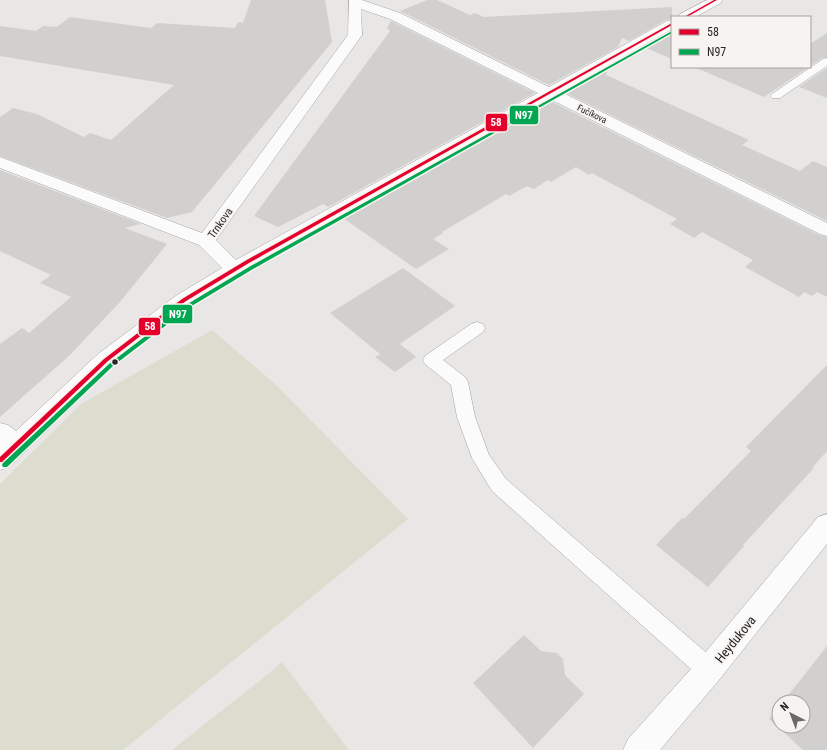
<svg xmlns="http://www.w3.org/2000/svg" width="827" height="750" viewBox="0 0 827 750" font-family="'Roboto Condensed',sans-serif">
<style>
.green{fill:#dcddcf}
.building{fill:#d1d0ce}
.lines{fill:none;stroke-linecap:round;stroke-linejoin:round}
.lane-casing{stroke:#a5a4a3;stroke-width:1}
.street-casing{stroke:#a5a4a3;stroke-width:1}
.lane{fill:#fcfbfb;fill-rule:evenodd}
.street{fill:#fcfbfb;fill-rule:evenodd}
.bus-1-casing{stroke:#f7f3f1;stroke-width:3}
.bus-2-casing{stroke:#f7f3f1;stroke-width:3}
.bus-1{fill:#e4002b;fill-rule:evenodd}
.bus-2{fill:#00a651;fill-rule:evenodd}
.bus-dot{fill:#272625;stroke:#f7f3f1;stroke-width:1.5}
.labels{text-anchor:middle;stroke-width:3.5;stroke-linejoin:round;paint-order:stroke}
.far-street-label{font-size:9px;fill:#272625;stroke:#f7f3f1}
.street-label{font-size:11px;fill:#272625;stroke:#f7f3f1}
.near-street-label{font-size:13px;fill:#272625;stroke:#f7f3f1}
.line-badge{stroke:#f7f3f1;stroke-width:1.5}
.badge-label{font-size:11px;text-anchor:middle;font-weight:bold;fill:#fff}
</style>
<rect width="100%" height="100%" fill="#e9e7e5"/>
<!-- green -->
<path class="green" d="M212 330 276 385 408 519 123 750H0V484L81 404Z
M282 662 349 750H172L273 670Z"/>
<!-- building -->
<path class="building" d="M251 0H325L332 42 192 212 167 218 0 156V117L13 108 37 114 84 137 90 133 111 140 174 85 0 56V26L36 31 43 26 57 27 70 17 151 28 157 23 235 28 238 22 243 23Z
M427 0H437L470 15 475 13 484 17 672 7V19L666 20 629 41 622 38 618 47 549 85 400 11Z
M391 21 535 93 328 207 323 204 278 227 254 216 390 31 387 28Z
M672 31V59L644 47Z
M827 33V57L822 58 810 66V44Z
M610 66 606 75 749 140 742 145 800 171 813 161 827 167V221L564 92Z
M694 67H809L764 97Z
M827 68V98L799 87Z
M550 101 819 235 827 237V297L817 292 812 296 804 292 799 297 745 267 753 260 702 232 694 238 670 224 677 219 592 173 589 175 576 167 551 182 548 180 534 189 527 186 509 196 506 194 442 232 443 233 433 239 449 249 416 269 343 218Z
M0 170 141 224 125 228 167 244 120 302 70 355 0 417V344L22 328 29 333 71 297 40 283 51 275 0 251Z
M403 268 455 306 400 344 416 357 395 372 375 357 380 354 330 313Z
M827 365V451L812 468H814L743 545 744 546 708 587 656 545 682 518 684 519 751 451 746 447Z
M524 635 541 651 557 653 563 659 565 675 584 694 533 748 473 683Z
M827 646V750H803L769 719 779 707V726H803V702H783Z"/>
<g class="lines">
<!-- lane casing -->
<g class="lane-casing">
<path id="lane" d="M827 58V66L780 98H772L770 96 772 94 823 59Z
M477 322 483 324 485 328 483 332 443 360 465 377 468 382 475 417 489 455 506 479 717 662 720 670 717 678 709 681 701 678 492 491 472 458 457 417 451 385 425 364 423 360 425 356 471 324Z"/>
</g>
<!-- street casing -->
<g class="street-casing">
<path id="street" d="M349 0H362L400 13 549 87 667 21 672 20V29L561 92 827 223V236L820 234 550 99 254 266 191 305 114 366 9 467 0 470V423L8 425 16 431 98 354 177 295 222 268 199 245 0 168V157L202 233 348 35ZM361 9 390 19 538 93 236 260 216 240 362 35Z
M707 0H722L721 3 695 17H678L680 14Z
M827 514V544L719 680 660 750H623L628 739 699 660 818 517Z"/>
</g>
<!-- lane -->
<use href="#lane" class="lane"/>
<!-- street -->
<use href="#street" class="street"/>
<!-- bus-1 casing -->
<g class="bus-1-casing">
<path id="bus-1" d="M714 0H717L687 17H684Z
M672 23V25L249 263 186 301 108 361 2 462H0V457L104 359 182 299 245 261Z"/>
</g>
<!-- bus-2 casing -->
<g class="bus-2-casing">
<path id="bus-2" d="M672 31V33L253 269 190 307 113 366 7 467H3L2 465 3 463 109 364 186 305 249 267Z"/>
</g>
<!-- bus-1 -->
<use href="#bus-1" class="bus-1"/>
<!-- bus-2 -->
<use href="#bus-2" class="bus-2"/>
</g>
<!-- markers -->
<circle class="bus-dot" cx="115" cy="362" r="3.5"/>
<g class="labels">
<!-- far-street labels -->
<g class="far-street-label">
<text transform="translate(592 114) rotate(26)" y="3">Fučíkova</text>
</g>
<!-- street labels -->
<g class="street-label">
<text transform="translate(220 223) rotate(-55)" y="4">Trnkova</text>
</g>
<!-- near-street labels -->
<g class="near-street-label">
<text transform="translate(735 639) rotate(-51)" y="5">Heydukova</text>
</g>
</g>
<g class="line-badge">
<rect x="509" y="105" width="30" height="20" rx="4" fill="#00a651"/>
<rect x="485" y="113" width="23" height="19" rx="4" fill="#e4002b"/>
<rect x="162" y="304" width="31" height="20" rx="4" fill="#00a651"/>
<rect x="138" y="317" width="23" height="19" rx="4" fill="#e4002b"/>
</g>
<g class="badge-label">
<text x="524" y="119">N97</text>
<text x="496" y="126">58</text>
<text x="178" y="318">N97</text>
<text x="150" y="330">58</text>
</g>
<!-- legend -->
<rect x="671" y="16" width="140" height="52" fill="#f7f3f1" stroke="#a4a19f"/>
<rect x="679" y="29" width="20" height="6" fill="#e4002b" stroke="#a4a19f"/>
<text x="707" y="36" font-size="12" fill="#272625">58</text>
<rect x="679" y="49" width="20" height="6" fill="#00a651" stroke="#a4a19f"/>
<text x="707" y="56" font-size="12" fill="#272625">N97</text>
<!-- north arrow -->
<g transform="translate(791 714) rotate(318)"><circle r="19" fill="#f7f3f1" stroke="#a4a19f"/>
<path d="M0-3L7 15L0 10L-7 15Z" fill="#6b6a68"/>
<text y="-6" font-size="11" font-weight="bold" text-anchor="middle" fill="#272625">N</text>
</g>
</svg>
